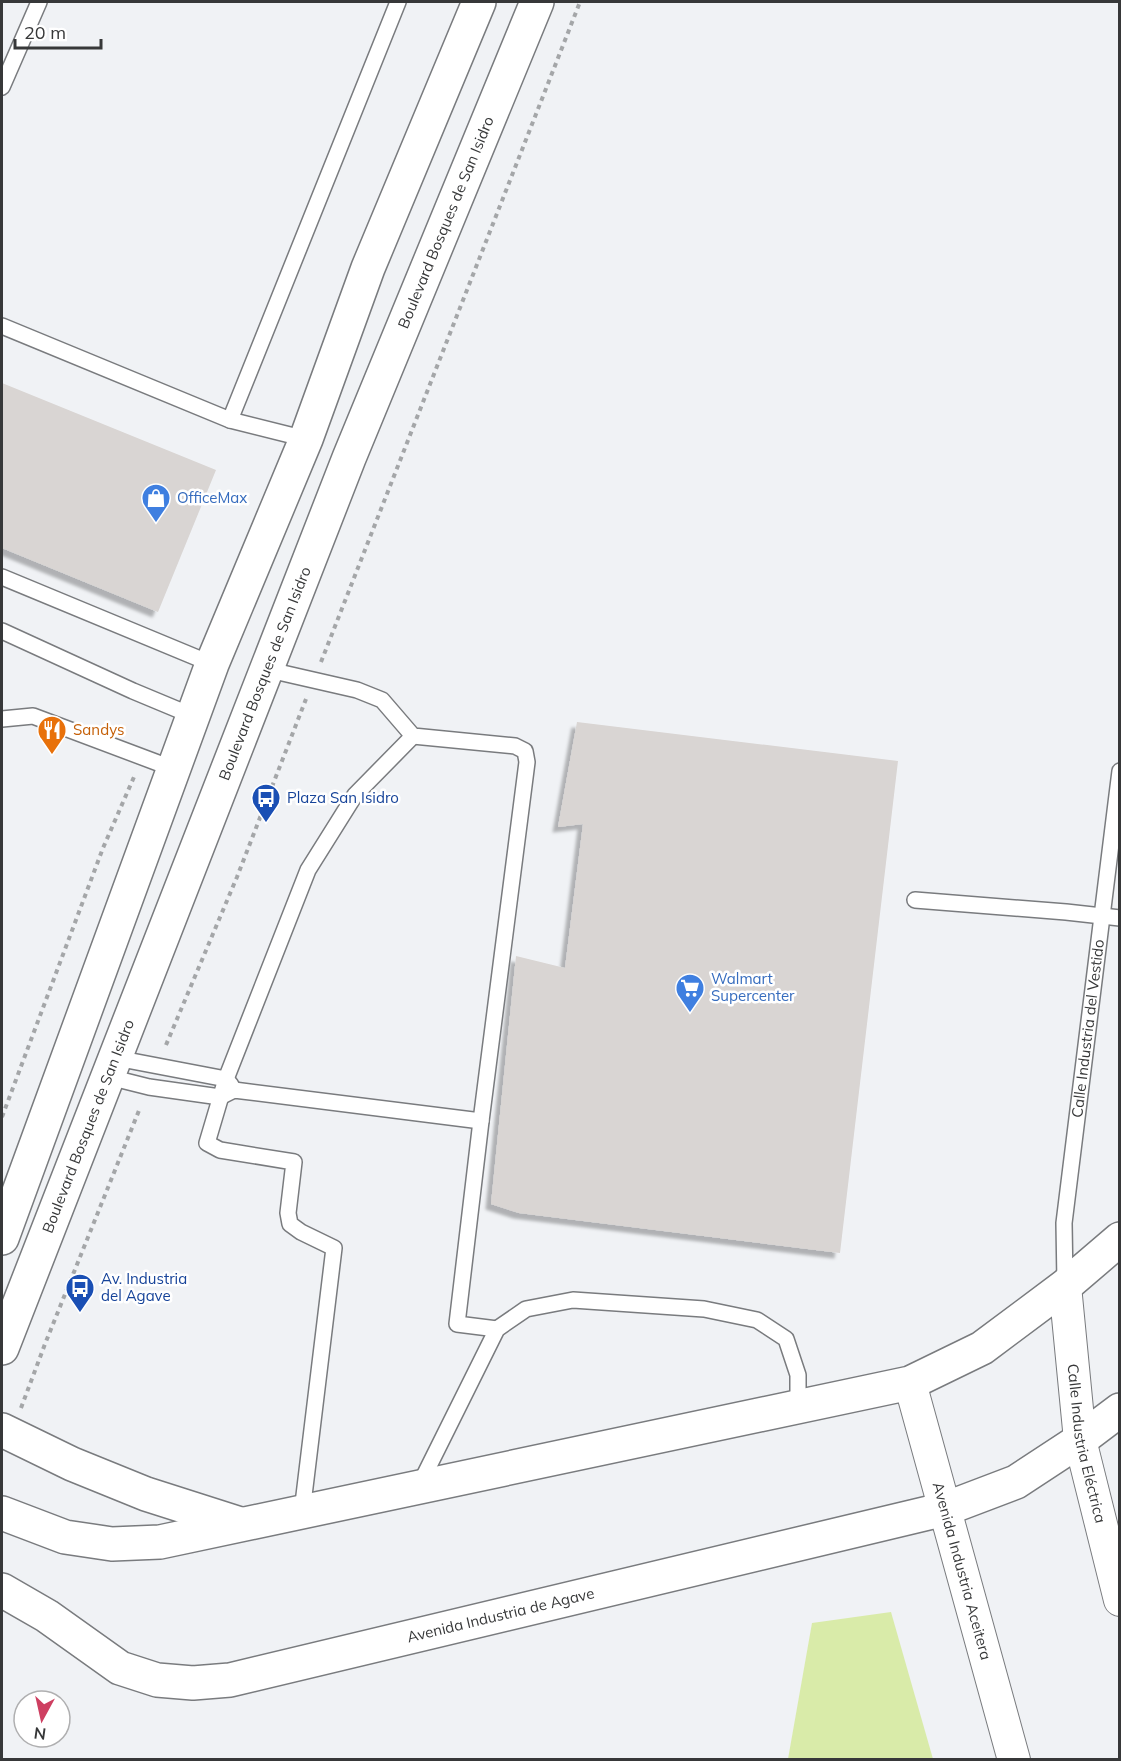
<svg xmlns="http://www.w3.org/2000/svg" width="1121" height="1761" viewBox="0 0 1121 1761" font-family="Mulish,sans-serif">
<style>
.green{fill:#d9eba9}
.building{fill:#d9d5d3;filter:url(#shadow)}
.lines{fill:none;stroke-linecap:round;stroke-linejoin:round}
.lane-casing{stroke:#797b7e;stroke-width:18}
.street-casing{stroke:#797b7e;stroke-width:34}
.secondary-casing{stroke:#797b7e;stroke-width:36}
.path{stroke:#a4a6a8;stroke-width:4;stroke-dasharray:4.5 4.5;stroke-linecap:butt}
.lane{stroke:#fff;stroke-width:15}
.street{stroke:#fff;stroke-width:32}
.secondary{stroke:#fff;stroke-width:33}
.labels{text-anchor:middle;stroke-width:5;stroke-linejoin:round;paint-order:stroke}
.street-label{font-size:15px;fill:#373839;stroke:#fff}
.shop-label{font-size:15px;fill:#366cbe;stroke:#fff;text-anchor:start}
.food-label{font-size:15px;fill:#c56008;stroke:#fff;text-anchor:start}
.transit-label{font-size:15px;fill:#164399;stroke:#fff;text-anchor:start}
</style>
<defs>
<filter id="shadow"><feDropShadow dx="-5.5" dy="5.5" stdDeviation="1.5" flood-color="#0004"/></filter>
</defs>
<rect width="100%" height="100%" fill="#f0f2f5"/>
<!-- green -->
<path class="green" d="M891 1612 933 1759H788L812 1623Z"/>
<!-- building -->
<path class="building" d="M2 383 216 470 158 612 2 548Z
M577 722 898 761 840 1253 519 1213 491 1204 516 956 565 968 583 824 558 827Z"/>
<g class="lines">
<!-- lane casing -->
<g class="lane-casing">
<g id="lane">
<path d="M2 87 39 2"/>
<path d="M2 326 230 420 306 439"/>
<path d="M230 420 398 2"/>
<path d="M2 577 212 664"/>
<path d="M2 631 133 691 193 716"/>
<path d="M265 669 357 690 382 700 413 736 515 746 525 751 527 762 481 1121 457 1324 497 1329"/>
<path d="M2 719 33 716 174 769"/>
<path d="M915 900 1066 912 1120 918"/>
<path d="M116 1058 226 1079 231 1085"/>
<path d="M109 1077 149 1087 220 1097 234 1090 481 1121"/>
<path id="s1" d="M1065 1283 1064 1223 1120 771"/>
<path d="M419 1486 497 1329 526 1309 573 1300 704 1309 757 1320 786 1339 798 1375V1407"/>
<path d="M302 1512 334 1248 301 1232 290 1224 288 1213 294 1162 220 1150 207 1143 226 1079 308 870 355 795 413 736"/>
</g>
</g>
<!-- street casing -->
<g class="street-casing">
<g id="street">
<path id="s2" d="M1065 1286 1080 1440 1120 1600"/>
<path id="s3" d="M910 1383 1014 1760"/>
</g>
</g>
<!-- secondary casing -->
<g class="secondary-casing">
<g id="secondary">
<path d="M2 1238 212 664 306 439 368 268 479 2"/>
<path id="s4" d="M2 1348 349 458 537 2"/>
<path d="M2 1430 72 1464 146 1494 240 1524"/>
<path d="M2 1513 65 1537 112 1544 160 1542 910 1383 982 1348 1065 1286 1120 1239"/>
<path id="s5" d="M2 1590 47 1616 120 1668 157 1680 193 1683 230 1680 945 1509 1016 1482 1080 1440 1120 1410"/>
</g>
</g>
<!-- path -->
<path class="path" d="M321 662 580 2
M166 1045 237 877 306 699
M2 1117 103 848 134 777
M21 1408 45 1344 140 1108"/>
<!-- lane -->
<use href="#lane" class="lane"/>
<!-- street -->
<use href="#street" class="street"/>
<!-- secondary -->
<use href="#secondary" class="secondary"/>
</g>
<!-- icons -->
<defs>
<g id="shop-pin" transform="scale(1.5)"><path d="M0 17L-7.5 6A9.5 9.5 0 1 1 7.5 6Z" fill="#3f7fe0" stroke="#fff"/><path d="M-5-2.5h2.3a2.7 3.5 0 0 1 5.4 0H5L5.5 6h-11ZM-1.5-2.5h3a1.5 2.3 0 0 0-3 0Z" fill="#fff"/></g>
<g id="restaurant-pin" transform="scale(1.5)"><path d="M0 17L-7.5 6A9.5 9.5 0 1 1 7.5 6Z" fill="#e8710a" stroke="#fff"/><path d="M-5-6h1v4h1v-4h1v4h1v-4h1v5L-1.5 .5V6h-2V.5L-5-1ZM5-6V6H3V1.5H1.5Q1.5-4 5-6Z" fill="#fff"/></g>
<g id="bus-pin" transform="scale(1.5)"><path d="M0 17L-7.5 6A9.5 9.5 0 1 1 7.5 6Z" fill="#1a4fb4" stroke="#fff"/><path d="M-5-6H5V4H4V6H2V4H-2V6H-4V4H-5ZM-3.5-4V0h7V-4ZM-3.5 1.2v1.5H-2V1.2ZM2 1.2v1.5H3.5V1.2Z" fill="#fff"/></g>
<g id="supermarket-pin" transform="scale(1.5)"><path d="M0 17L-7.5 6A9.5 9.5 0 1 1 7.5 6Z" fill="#3f7fe0" stroke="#fff"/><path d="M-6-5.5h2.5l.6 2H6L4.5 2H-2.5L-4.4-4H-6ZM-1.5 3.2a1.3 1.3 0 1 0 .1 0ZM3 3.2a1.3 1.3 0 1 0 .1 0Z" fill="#fff"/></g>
</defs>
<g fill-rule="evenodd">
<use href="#shop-pin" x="156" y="498"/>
<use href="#restaurant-pin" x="52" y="730"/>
<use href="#bus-pin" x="266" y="798"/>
<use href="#supermarket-pin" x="690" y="988"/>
<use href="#bus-pin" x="80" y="1288"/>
</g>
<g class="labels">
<!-- street labels -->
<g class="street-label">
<text dy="5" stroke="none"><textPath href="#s4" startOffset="1210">Boulevard Bosques de San Isidro</textPath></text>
<text dy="5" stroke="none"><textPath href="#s4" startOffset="724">Boulevard Bosques de San Isidro</textPath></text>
<text dy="5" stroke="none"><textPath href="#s1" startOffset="256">Calle Industria del Vestido</textPath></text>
<text dy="5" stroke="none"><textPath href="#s4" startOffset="238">Boulevard Bosques de San Isidro</textPath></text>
<text dy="5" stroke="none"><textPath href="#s2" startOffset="159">Calle Industria Eléctrica</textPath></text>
<text dy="5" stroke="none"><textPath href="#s3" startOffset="195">Avenida Industria Aceitera</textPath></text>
<text dy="5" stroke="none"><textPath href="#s5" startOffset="532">Avenida Industria de Agave</textPath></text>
</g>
<!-- shop labels -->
<g class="shop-label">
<text x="177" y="503">OfficeMax</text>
<text x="711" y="984">Walmart<tspan x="711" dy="17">Supercenter</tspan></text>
</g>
<!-- food labels -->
<g class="food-label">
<text x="73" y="735">Sandys</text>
</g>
<!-- transit labels -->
<g class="transit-label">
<text x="287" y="803">Plaza San Isidro</text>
<text x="101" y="1284">Av. Industria<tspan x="101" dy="17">del Agave</tspan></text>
</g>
</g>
<!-- border -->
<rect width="1121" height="1761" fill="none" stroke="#373839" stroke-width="6"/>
<!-- north arrow -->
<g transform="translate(42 1719) rotate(188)"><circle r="28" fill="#ffffff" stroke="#afafb0" stroke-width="1.5"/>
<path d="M0-4.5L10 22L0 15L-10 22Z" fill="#ce3f61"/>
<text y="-9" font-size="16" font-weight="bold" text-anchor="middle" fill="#373839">N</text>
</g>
<!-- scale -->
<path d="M15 39v9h86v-9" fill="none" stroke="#373839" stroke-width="3"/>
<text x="24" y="39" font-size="18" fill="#373839" stroke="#ffffff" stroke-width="4.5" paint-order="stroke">20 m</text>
</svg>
